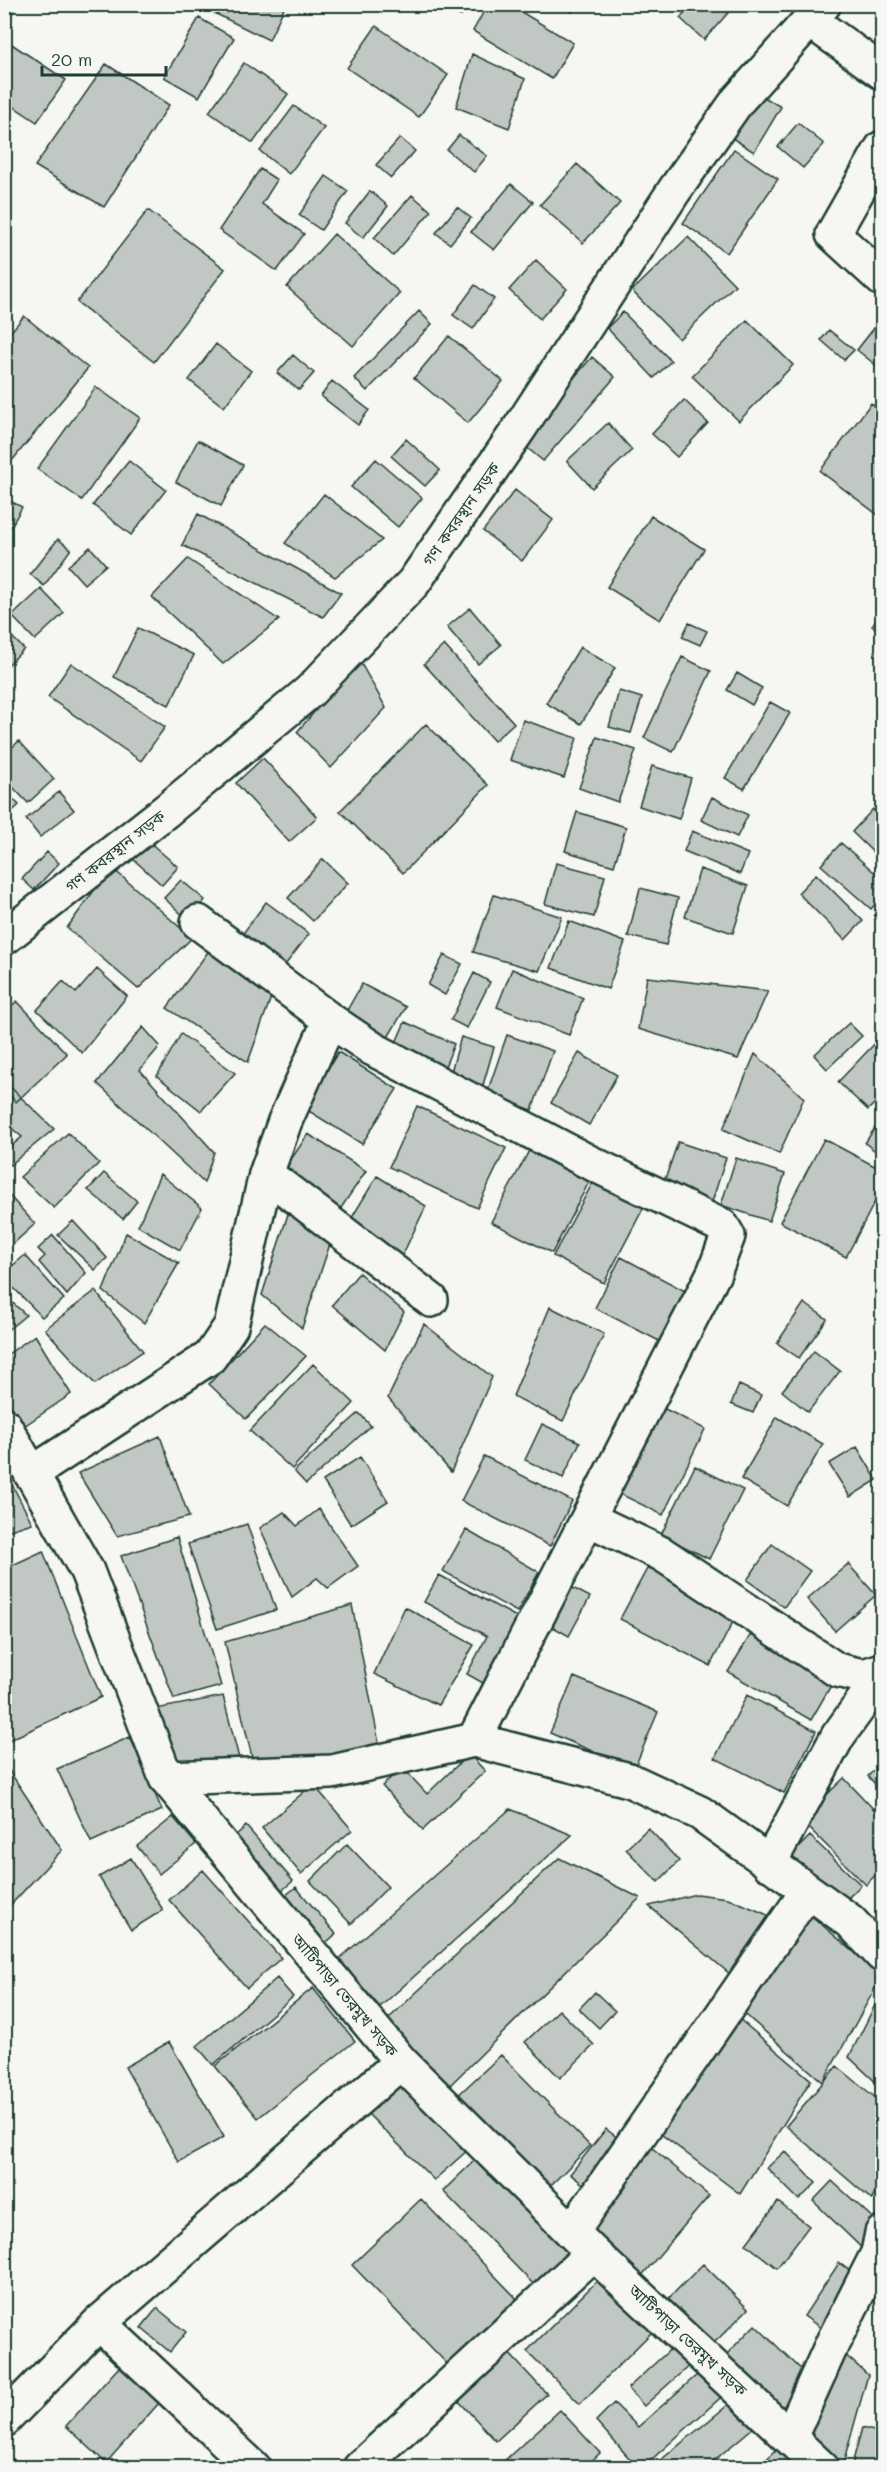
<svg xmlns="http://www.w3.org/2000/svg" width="887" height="2472" viewBox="0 0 887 2472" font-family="Mali,'Noto Sans Bengali',sans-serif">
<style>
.building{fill:#c1c8c3;stroke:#1f3d34;stroke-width:1.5}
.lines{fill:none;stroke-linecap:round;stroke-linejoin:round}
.minor-casing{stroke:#1f3d34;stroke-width:38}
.secondary-casing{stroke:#1f3d34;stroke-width:38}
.minor{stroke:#f6f6f2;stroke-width:33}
.secondary{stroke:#f6f6f2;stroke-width:33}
.labels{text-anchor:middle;stroke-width:6;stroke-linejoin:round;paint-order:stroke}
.street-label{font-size:16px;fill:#1f3d34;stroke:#f6f6f2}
</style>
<rect width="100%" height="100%" fill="#f6f6f2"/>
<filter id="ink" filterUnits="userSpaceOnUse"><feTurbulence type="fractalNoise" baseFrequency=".0167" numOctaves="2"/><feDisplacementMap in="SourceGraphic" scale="12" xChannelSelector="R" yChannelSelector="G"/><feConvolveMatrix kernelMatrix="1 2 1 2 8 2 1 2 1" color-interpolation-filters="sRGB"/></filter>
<g filter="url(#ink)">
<!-- building -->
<path class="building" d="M4 4H15L10 21 4 18Z
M196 4H277L284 8 269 40Z
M436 4H467L461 16Z
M488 4H508L573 43 552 79 473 31Z
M559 4H576L572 12Z
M692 4H736L704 40 680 18Z
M199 18 234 38 199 97 164 77Z
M376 26 448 75 419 117 347 68Z
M4 39 66 80 37 122 4 100Z
M472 54 525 79 509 128 456 107Z
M244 63 288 94 253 143 209 112Z
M106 64 169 105 104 207 35 166Z
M759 94 781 107 754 152 732 138Z
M294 106 324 128 289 174 260 151Z
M798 123 824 144 803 168 778 147Z
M459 135 487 156 474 172 447 150Z
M400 138 415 151 391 178 376 165Z
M734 149 778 179 727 253 683 223Z
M577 164 620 203 583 243 540 205Z
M260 169 277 180 262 204 304 234 277 271 219 230Z
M326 176 348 191 321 230 299 215Z
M511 184 533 202 494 250 471 232Z
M370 191 388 206 363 238 345 223Z
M412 195 431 211 393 256 374 238Z
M457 207 471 218 450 244 436 233Z
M148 210 225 269 154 362 77 302Z
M334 234 400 293 353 346 287 287Z
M688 237 735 285 679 339 632 291Z
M536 260 567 289 540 319 509 290Z
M475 285 494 299 473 329 453 315Z
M419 311 432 324 367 391 354 378Z
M623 312 671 361 654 378 607 328Z
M24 316 88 368 11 462 4 457V340Z
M882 318V370L857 350Z
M747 320 793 365 739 421 692 376Z
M829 330 854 350 844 360 821 340Z
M449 336 503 381 468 423 414 378Z
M216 344 251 371 224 407 189 380Z
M293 355 314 373 299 390 277 373Z
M592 357 615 377 543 461 519 441Z
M332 381 369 410 358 425 321 396Z
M96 387 140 418 82 500 37 469Z
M684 400 708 423 677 457 652 434Z
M871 403 882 412V518L820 471Z
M608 423 632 450 592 488 567 461Z
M406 439 440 470 425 486 391 456Z
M198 440 243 465 221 506 176 482Z
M376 459 422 498 398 527 351 487Z
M129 461 166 490 131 535 93 505Z
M515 490 553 520 522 561 483 531Z
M324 494 382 540 335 577 285 543Z
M4 498 22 507 4 539Z
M198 514 341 593 323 617 182 545Z
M651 516 704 549 660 620 607 587Z
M58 539 71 549 44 586 30 574Z
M90 547 106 565 84 584 68 566Z
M188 559 279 620 223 664 152 597Z
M41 589 64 613 35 640 12 616Z
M470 608 501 645 478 664 447 627Z
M882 609V632L872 626Z
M689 623 707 631 700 645 682 637Z
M138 628 194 655 169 705 114 677Z
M4 629 24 649 4 669Z
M444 645 514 723 494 741 424 664Z
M580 647 615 668 581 724 546 703Z
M682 657 711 671 673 752 644 738Z
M359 660 386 708 331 768 297 732Z
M71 663 165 727 141 761 48 697Z
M737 673 762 688 752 705 727 690Z
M619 691 642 698 631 733 609 727Z
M770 702 790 713 744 789 725 778Z
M523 720 577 738 564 778 510 760Z
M426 724 488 785 403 873 340 811Z
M597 737 636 750 618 802 579 788Z
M19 741 54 779 28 803 4 778V755Z
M263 758 317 817 289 842 236 783Z
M652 766 691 778 679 819 639 806Z
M4 790 19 805 4 819Z
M59 792 74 810 40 837 26 819Z
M712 797 748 815 737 837 701 820Z
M873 809 882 817V861L852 832Z
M577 812 626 827 614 866 565 851Z
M692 831 748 854 740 874 684 851Z
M148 841 178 867 162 885 133 859Z
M841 843 882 879V896L871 909 821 865Z
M47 852 59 863 34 890 22 879Z
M323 859 348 883 313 921 288 898Z
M556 863 605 876 594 917 545 904Z
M111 867 192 938 138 989 67 928Z
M700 869 748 886 733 933 685 917Z
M816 874 863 921 845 940 798 893Z
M181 880 205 900 188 920 164 898Z
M640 888 678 898 666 945 628 936Z
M494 895 562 917 539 971 473 952Z
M266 902 309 934 279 973 236 943Z
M569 921 625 942 608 989 551 968Z
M213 945 274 989 248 1062 167 1008Z
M444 955 462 964 445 995 428 985Z
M97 969 127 996 82 1053 37 1010 63 981 76 993Z
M512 969 583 998 569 1035 497 1007Z
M474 973 490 982 467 1028 451 1020Z
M647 977 768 991 738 1059 638 1029Z
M362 984 406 1007 384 1044 341 1021Z
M17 1001 67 1054 16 1102 4 1089V1013Z
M405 1022 454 1044 444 1069 394 1047Z
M849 1023 862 1036 827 1069 814 1055Z
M143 1027 160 1046 140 1070 214 1152 204 1183 97 1083Z
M181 1034 235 1073 201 1111 157 1076Z
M507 1035 553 1051 532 1110 487 1093Z
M882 1036V1096L868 1110 838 1082Z
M461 1037 494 1047 483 1085 450 1075Z
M338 1052 397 1089 362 1144 304 1108Z
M579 1053 617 1075 589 1125 551 1103Z
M755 1054 804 1098 779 1154 723 1129Z
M4 1081 54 1129 10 1165 4 1152 22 1137 4 1122Z
M417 1106 506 1148 477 1208 389 1167Z
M882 1117V1156L865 1143Z
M68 1133 99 1163 54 1208 20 1177Z
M308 1134 366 1171 337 1214 280 1176Z
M824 1139 882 1170V1188L846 1257 780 1222Z
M678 1142 726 1158 711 1205 662 1188Z
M531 1147 591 1178 552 1253 491 1222Z
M736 1158 785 1174 769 1221 721 1205Z
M104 1173 137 1201 123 1219 88 1190Z
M598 1173 647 1201 604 1283 553 1256Z
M160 1174 202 1208 180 1250 138 1226Z
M377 1176 426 1206 387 1287 336 1244Z
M4 1190 35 1224 4 1252Z
M289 1211 336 1226 302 1328 262 1295Z
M73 1221 107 1258 95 1270 58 1235Z
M126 1233 179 1263 144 1323 103 1291Z
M53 1235 86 1273 67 1295 39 1262 45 1256 38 1249Z
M25 1255 64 1299 42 1317 4 1278V1273Z
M621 1257 687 1292 661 1342 595 1308Z
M359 1273 404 1312 385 1350 332 1305Z
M95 1291 143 1351 95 1384 45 1329Z
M4 1295 26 1315 4 1333Z
M804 1303 827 1319 799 1358 777 1343Z
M550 1307 604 1334 563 1421 513 1396Z
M265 1323 306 1356 246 1419 209 1384Z
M424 1324 492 1377 451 1472 388 1398Z
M35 1335 71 1394 24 1426 4 1397V1357Z
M814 1351 840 1371 808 1412 782 1391Z
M313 1364 354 1403 292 1469 250 1431Z
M739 1385 761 1395 753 1413 731 1404Z
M651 1402 705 1429 663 1515 614 1491Z
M359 1413 371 1426 306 1484 294 1471Z
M777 1417 823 1444 787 1506 741 1479Z
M542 1424 580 1442 563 1478 525 1460Z
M160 1436 189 1517 117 1536 78 1473Z
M857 1447 877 1480 850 1497 829 1464Z
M484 1456 572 1501 550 1546 461 1501Z
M360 1457 388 1501 351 1525 323 1481Z
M695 1466 743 1490 709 1559 661 1535Z
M4 1469 32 1523 4 1532Z
M319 1509 358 1566 328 1588 317 1578 292 1597 260 1528 284 1512 297 1526Z
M247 1524 276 1610 217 1629 188 1544Z
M466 1530 539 1572 517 1612 443 1571Z
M177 1537 221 1686 174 1699 121 1556Z
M772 1544 810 1571 784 1607 747 1580Z
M43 1551 101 1697 7 1741 4 1735V1569Z
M848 1564 876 1595 835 1631 807 1599Z
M648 1567 737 1614 710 1666 620 1619Z
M439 1575 522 1620 488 1686 467 1674 487 1636 424 1602Z
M567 1585 590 1597 569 1636 546 1623Z
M352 1605 380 1748 254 1766 225 1642Z
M405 1607 474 1645 438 1705 374 1674Z
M751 1634 833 1682 811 1720 728 1672Z
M574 1677 658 1712 634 1769 550 1733Z
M747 1695 816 1731 784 1793 715 1758Z
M223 1696 241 1766 176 1770 156 1709Z
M130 1737 162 1810 91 1842 57 1769Z
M469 1754 485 1771 423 1830 382 1786 402 1767 427 1794Z
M4 1763 62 1850 4 1912Z
M882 1763V1792L868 1776Z
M844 1778 882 1818V1868L866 1885 801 1820Z
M313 1784 352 1830 301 1874 262 1828Z
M510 1809 572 1835 380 2007 338 1960Z
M173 1817 196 1844 159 1874 137 1846Z
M246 1826 293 1881 279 1893 232 1839Z
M648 1828 679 1861 658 1882 626 1849Z
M810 1836 861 1885 839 1907 788 1858Z
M347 1844 388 1887 351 1924 310 1881Z
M131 1858 163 1910 131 1930 99 1877Z
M559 1858 640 1898 445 2090 385 2022Z
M203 1870 281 1958 247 1988 169 1900Z
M296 1887 336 1934 321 1947 280 1900Z
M696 1894 728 1898 784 1922 737 1980 649 1906Z
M801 1907 882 1976 823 2082 739 2009Z
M277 1978 293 1997 213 2065 197 2046Z
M313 1988 355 2041 258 2118 215 2066Z
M882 1991V2088L849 2057Z
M595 1992 615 2011 599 2028 579 2009Z
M559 2010 594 2045 560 2078 525 2042Z
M738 2018 811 2080 740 2194 657 2131Z
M169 2042 224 2137 179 2162 125 2067Z
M501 2055 590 2146 544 2192 454 2099Z
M837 2066 882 2103V2174L872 2200 786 2126Z
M399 2079 468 2150 434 2180 365 2111Z
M606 2129 627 2145 591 2190 570 2174Z
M650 2146 709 2196 639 2279 580 2229Z
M785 2151 816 2183 799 2200 767 2168Z
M476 2159 570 2255 536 2287 443 2191Z
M832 2181 876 2221 867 2253 813 2201Z
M421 2199 521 2303 452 2369 352 2265Z
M778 2202 809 2226 777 2268 746 2244Z
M839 2263 856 2275 821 2328 804 2316Z
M703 2264 748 2309 706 2351 660 2307Z
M604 2274 657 2327 580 2404 527 2351Z
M157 2308 186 2332 170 2352 141 2328Z
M755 2325 811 2379 779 2412 723 2358Z
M676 2344 692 2363 644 2406 628 2388Z
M833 2344 868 2375 842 2468H834L798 2432Z
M506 2350 547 2394 496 2441 455 2397Z
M119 2367 159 2403 106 2463 66 2426Z
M706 2367 728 2391 642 2468H638L596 2421 614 2403 638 2427Z
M882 2382V2401L877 2399Z
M739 2396 760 2422 705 2468H651Z
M560 2410 600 2453 584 2468H510L504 2461Z
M862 2428 882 2433V2468H851Z
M788 2439 813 2468H757Z"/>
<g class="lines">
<!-- minor casing -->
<g class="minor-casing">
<path id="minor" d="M811 21 882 72
M882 148 833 234 882 279
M4 938 167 810 310 691 414 582 521 426 674 191 738 100 824 4
M266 1174 431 1300
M31 1474 210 1357 231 1326 266 1174 285 1121 330 1020 198 922
M589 1519 662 1554 837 1670 863 1676 882 1670
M474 1740 629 1780 700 1813 850 1921 882 1955
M166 1778 332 1772 474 1740 714 1273 728 1236 722 1226 587 1161 373 1049 330 1020
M769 1864 838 1736 882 1675
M572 2232 807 1892
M4 2420 99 2323
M791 2435 833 2342 878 2253 882 2233
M254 2468 99 2323 401 2062
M360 2468 593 2253"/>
</g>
<!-- secondary casing -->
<g class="secondary-casing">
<path id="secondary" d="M4 1425 87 1571 166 1778 401 2062 593 2253 822 2468"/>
</g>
<!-- minor -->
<use href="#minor" class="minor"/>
<!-- secondary -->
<use href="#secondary" class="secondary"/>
</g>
</g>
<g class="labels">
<!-- street labels -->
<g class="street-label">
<text transform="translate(461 514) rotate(-55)" y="6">গণ কবরস্থান সড়ক</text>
<text transform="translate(115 851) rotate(-38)" y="6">গণ কবরস্থান সড়ক</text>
<text transform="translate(345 1995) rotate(50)" y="6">আটিপাড়া তেরমুখ সড়ক</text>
<text transform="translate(688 2340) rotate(43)" y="6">আটিপাড়া তেরমুখ সড়ক</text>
</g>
</g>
<!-- margin -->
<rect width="887" height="2472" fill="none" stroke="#f6f6f2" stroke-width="24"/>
<rect x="12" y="12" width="863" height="2448" fill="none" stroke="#1f3d34" stroke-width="2" filter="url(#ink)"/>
<!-- scale -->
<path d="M42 66v9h124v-9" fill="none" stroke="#1f3d34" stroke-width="3"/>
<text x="51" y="66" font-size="18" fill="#1f3d34" stroke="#f6f6f2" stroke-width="4.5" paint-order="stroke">20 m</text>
</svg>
